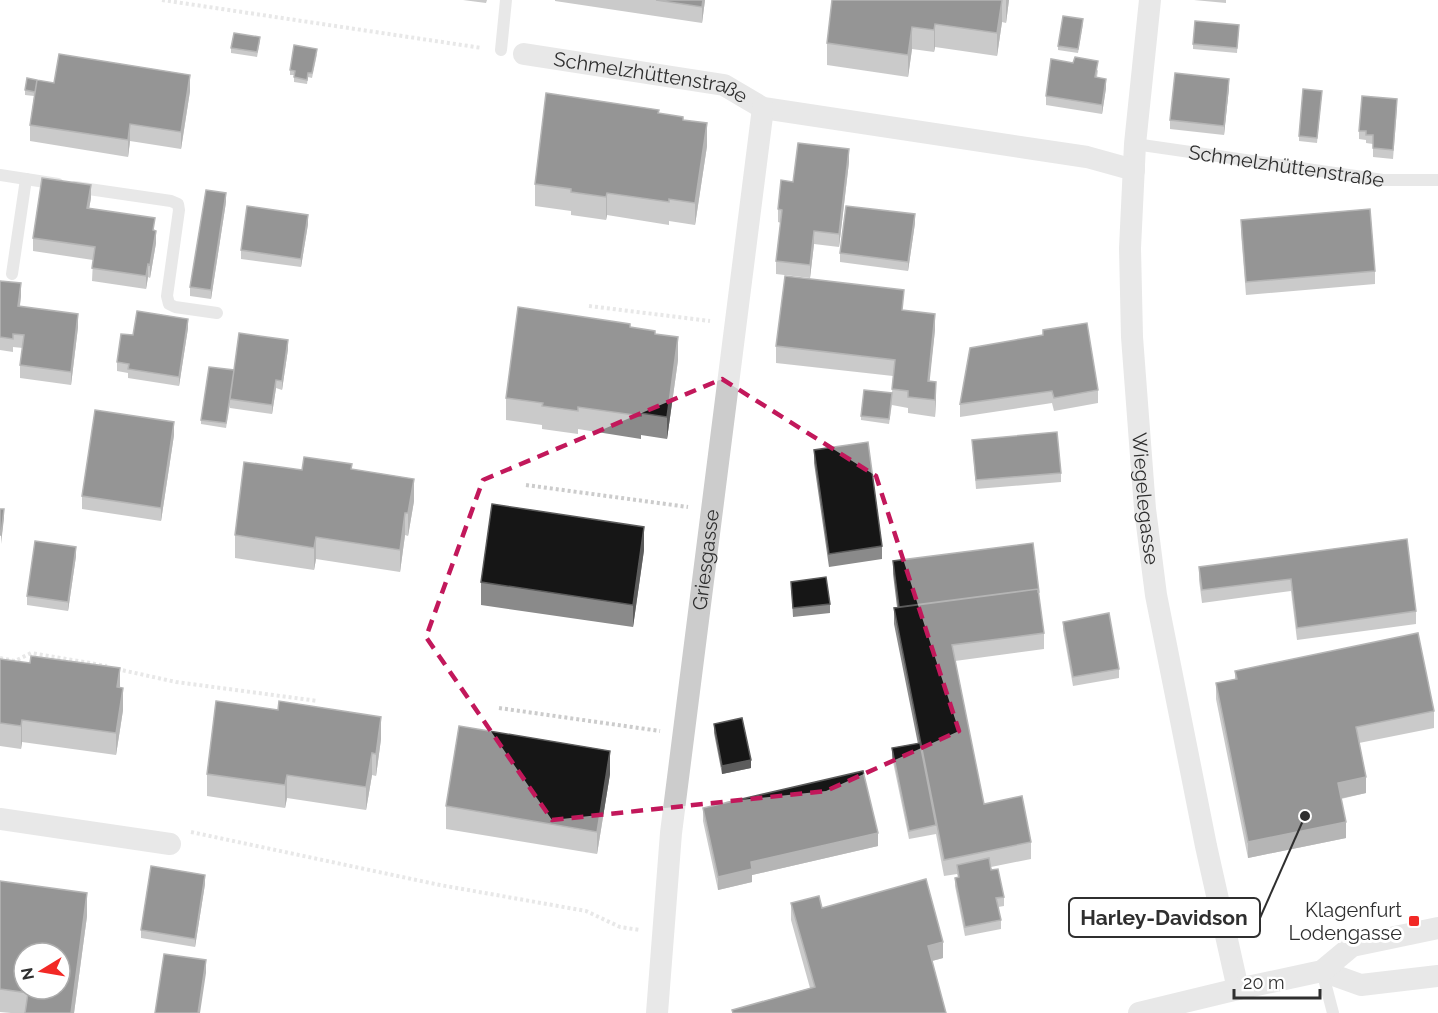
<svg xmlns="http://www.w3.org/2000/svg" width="1438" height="1013" viewBox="0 0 1438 1013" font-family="Raleway,sans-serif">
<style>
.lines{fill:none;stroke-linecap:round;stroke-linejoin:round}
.path{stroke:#ccc;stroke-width:4;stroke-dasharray:3 3;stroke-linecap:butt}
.service{stroke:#ccc;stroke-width:12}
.minor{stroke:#ccc;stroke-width:22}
.wall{fill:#8a8a8a}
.shaded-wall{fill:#5c5c5c}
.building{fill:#161616;stroke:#5c5c5c;stroke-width:1.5;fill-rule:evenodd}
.marked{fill:none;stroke:#c2185b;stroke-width:4.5;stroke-dasharray:12 8;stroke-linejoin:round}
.poi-dot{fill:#f22926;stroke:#fff;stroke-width:2}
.labels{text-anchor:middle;stroke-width:6;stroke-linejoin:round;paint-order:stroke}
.street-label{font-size:20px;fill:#2f2f2f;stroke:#fff}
.poi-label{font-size:20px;fill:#2f2f2f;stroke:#fff;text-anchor:end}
.leader{fill:none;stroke:#2f2f2f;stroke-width:2}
.callout-dot{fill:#2f2f2f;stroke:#fff;stroke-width:2}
.callout{fill:#fff;stroke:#2f2f2f;stroke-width:2}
.callout-label{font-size:21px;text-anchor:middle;font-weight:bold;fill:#2f2f2f}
</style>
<rect width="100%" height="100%" fill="#fff"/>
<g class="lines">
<!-- path -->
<path class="path" d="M162 0 482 48
M589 306 710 321
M526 485 688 507
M0 658 15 661 31 653 107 666
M117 669 176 682 318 701
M499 708 660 731
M191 832 440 885 586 911 620 927 640 930"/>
<!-- service -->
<g class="service">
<path d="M501 50 506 0"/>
<path id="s1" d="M1135 144 1383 180H1438"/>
<path d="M0 175 58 184"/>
<path d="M75 187 171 201 178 204 179 210 167 296 169 304 175 307 217 313"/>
<path d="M12 274 26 179"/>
<path d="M1322 971 1333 1013"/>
</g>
<!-- minor -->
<g class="minor">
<path id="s2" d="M1150 0 1135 144 1130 248 1132 337 1145 509 1156 595 1206 846 1238 989"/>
<path id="s3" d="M524 54 724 85 763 108 1087 157 1134 170"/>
<path d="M0 819 170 844"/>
<path d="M1322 971 1361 985 1438 976"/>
<path id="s4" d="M657 1013 671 833 763 108"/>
<path d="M1139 1013 1238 989 1322 971 1352 946 1438 928"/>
</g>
</g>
<!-- wall -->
<path class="wall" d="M463 0H487L486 3Z
M555 0H705L702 23 555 1Z
M832 0H1009L1006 23 1002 22 997 56 935 47 934 52 912 49 908 77 827 65V43Z
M1194 0H1226V3Z
M1083 24 1078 53 1058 50V46Z
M1239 25 1237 53 1193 49V44Z
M260 41 257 57 231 53V48Z
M317 54 312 78 308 77 307 84 294 82V75H290V70Z
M1098 70 1097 77 1106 88 1102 114 1046 105V96Z
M54 83 190 91 181 149 130 141 128 157 30 141V125L34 96 25 95V90Z
M1229 88 1224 135 1170 129V120Z
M1322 91 1317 143 1299 141V136Z
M1397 108 1393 159 1373 157V144L1366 143V140L1359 139V131Z
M659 113 683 120 707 146 695 225 669 221V225L607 215 606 220 571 215V211L535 206V184Z
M849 162 839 247 814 244 810 278 776 274V261L781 223 778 222V209L793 182Z
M91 198 89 208 155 230 156 243 150 278 148 277 146 289 92 281 93 260 33 251V238Z
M226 202 211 299 190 296V287Z
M1241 220 1375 271V284L1246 295 1241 233Z
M915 223 908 271 840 262V253Z
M308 224 301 267 241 259V250Z
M0 281 21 296 20 306 78 327 71 385 20 378V365L23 348 13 347V352L0 350Z
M903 310 935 330 929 381 936 398 935 417 908 413V408L892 405V404L889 424 861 420V416L892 393 893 376 776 363V346Z
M630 327 655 334 678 360 667 439 641 435V439L578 429V434L542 429V425L506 420V398Z
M188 328 179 386 128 378V373L117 371V362L133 335Z
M1043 330 1098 390V403L1054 411 1052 403 960 417V404L1043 335Z
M288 349 282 390 276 388 272 414 230 408V405L226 428 201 424V420L234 370Z
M174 435 161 521 82 509V496Z
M972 440 1061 473V482L976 489Z
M814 450 882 546V559L829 567 814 463Z
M352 469 414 501 408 536 405 535 400 572 316 559 314 570 235 558V535L302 470Z
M1407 539 1416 611V624L1297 640 1291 591 1202 603 1199 580V567Z
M644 550 633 627 481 605V582Z
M76 556 68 611 27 605V596Z
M893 561 1039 592V599L1044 633V649L955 661 984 804 1031 842V859L991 867 1004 897V906L998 907 1001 920V929L965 936 955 886V878L958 877 957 874 944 876 936 834 909 839 892 757V748L918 744 894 624V608L897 607 893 574Z
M791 582 830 604V613L793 617Z
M1063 622 1119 669V678L1073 686 1063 630Z
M0 659 120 687 123 710 116 755 22 742 21 749 0 746Z
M1235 671 1434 711V728L1359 743 1366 793 1341 799 1346 838 1248 858 1216 699V683L1235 679Z
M278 710 381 739 376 776 372 775 366 810 287 798 285 808 207 796V774Z
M714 724 751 768 722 774 714 733Z
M610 774 597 854 446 829V806Z
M703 808 878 846 752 875V882L718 890 703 821Z
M0 881 87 916 74 1013H11L0 1012Z
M205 884 195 947 141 938V930Z
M791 903 822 908 943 958 932 961 946 1013H732V1010L810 988 791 920Z"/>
<!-- shaded-wall -->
<path class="shaded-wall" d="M703 0H705L702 23V7Z
M1002 0V22L997 56V33Z
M1006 0H1009L1006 23Z
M935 24V47L934 52V30Z
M912 27V49L908 77V55Z
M190 75V91L181 149V132Z
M1106 79V88L1102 114V105Z
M1229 79V88L1224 135V126Z
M707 123V146L695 225V203Z
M130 124V141L128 157V140Z
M849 149V162L839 247V234Z
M91 185V198L87 220V208Z
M226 193V202L211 299V290Z
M607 193V215L606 220V197Z
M915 214V223L908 271V262Z
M308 215V224L301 267V259Z
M156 231V243L150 278V265Z
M814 231V244L810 278V265Z
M148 264V277L146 289V276Z
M21 283V296L18 318V306Z
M78 314V327L71 385V372Z
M935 314V330L928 397V381Z
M188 319V328L179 386V377Z
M678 337V360L667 439V417Z
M288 340V349L282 390V381Z
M276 380V388L272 414V405Z
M936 382V398L935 417V400Z
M174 422V435L161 521V508Z
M414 479V501L408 536V513Z
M4 509V518L1 544V535Z
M405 513V535L400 572V550Z
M644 527V550L633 627V605Z
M316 537V559L314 570V548Z
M76 547V556L68 611V602Z
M120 668V690L117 687Z
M123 688V710L116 755V733Z
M381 717V739L376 776V754Z
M22 720V742L21 749V726Z
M610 751V774L597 854V832Z
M372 753V775L366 810V787Z
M751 760V768L722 774V766Z
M287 775V798L285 808V785Z
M1366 777V793L1338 799V783Z
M1346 822V838L1248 858V842Z
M878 833V846L752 875V882L718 890V877L751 862Z
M205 875V884L195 947V939Z
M87 893V916L74 1013H71Z
M943 942V958L928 962V946Z
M206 960V973L200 1013H198Z"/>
<!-- building -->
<path class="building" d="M656 0H703L702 7Z
M832 0H1002L997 33 935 24 934 30 912 27 908 55 827 43Z
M1063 16 1083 19 1078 49 1058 46Z
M1195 21 1239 25 1237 48 1193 44Z
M234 33 260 37 257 52 231 48Z
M294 45 317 49 312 73H308L307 80 294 77 295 71 290 70Z
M59 54 190 75 181 132 130 124 128 140 30 125 37 80 54 83Z
M1075 57 1098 61 1095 77 1106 79 1102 105 1046 96 1051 59 1073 63Z
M1175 73 1229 79 1224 126 1170 120Z
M27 78 37 80 35 92 25 90Z
M1303 89 1322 91 1317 138 1299 136Z
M546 93 659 110 658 113 683 117V120L707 123 695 203 669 199V202L607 193 606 197 571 192V189L535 184Z
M1362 96 1397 99 1393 150 1373 148V135H1366V131H1359Z
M798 143 849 149 839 234 814 231 810 265 776 261 782 210 778 209 781 180 793 182Z
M42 178 91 185 87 208 155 218 153 230 156 231 150 265 148 264 146 276 92 268 95 247 33 238Z
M206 190 226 193 211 290 190 287Z
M247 206 308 215 301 259 241 250Z
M846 206 915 214 908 262 840 253Z
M1370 209 1375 271 1246 282 1241 220Z
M785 276 904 290 902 310 935 314 928 381 936 382 935 400 908 397V391L892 389 895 360 776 346Z
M0 281 21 283 18 306 78 314 71 372 20 365 24 335 13 334V339L0 337Z
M518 307 630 324V327L655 331V334L678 337 667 417 641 413V416L578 407V411L542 406 543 403 506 398Z
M137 311 188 319 179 377 128 369 129 364 117 362 121 334 133 335Z
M1087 323 1098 390 1054 398 1052 391 960 404 970 348 1043 335V330Z
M239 333 288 340 282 381 276 380 272 405 230 399Z
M209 367 234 370 226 423 201 420Z
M864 390 892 393 889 419 861 416Z
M95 410 174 422 161 508 82 496Z
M1057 432 1061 473 976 480 972 440Z
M868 442 882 546 829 554 814 450Z
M304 457 352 464 351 469 414 479 408 513H405L400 550 316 537 314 548 235 535 244 462 302 470Z
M492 504 644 527 633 605 481 582Z
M0 509H4L1 535H0Z
M1407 539 1416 611 1297 628 1291 579 1202 590 1199 567Z
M35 541 76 547 68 602 27 596Z
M1033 543 1039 592H1038V589L899 607 893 561Z
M826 577 830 604 793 608 791 582Z
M1038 589 1044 633 952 645 984 804 1022 796 1031 842 944 860 894 608Z
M1109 613 1119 669 1073 677 1063 622Z
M1418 633 1434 711 1356 727 1366 777 1338 783 1346 822 1248 842 1216 683 1237 679 1235 671Z
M31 656 120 668 117 687 123 688 116 733 22 720 21 726 0 723V659L30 663Z
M216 701 278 710 279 701 381 717 376 754 372 753 366 787 287 775 285 785 207 774Z
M742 718 751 760 722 766 714 724Z
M459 726 610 751 597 832 446 806Z
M920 743 936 825 909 831 892 748Z
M863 771 878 833 751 862 752 869 718 877 703 808Z
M989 858 991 870 998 869 1004 897 996 898 1001 920 965 927 955 878 959 877 957 865Z
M151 866 205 875 195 939 141 930Z
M926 879 943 942 928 946 946 1013H733L732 1010 815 987 791 903 819 896 822 908Z
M0 881 87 893 71 1013H25L28 993 0 989ZM24 953H60V989H24Z
M164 954 206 960 198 1013H155Z"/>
<!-- marked area -->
<path d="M0 0H1438V1013H0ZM722 379 876 476 959 731 826 791 552 820 426 637 483 480Z" fill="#fff" fill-opacity=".55" fill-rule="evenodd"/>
<path class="marked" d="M722 379 876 476 959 731 826 791 552 820 426 637 483 480Z"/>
<!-- markers -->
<rect class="poi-dot" x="1408" y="915" width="12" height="12" rx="3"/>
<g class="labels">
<!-- street labels -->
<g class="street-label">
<text dy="7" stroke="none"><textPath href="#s3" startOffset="129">Schmelzhüttenstraße</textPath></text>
<text dy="7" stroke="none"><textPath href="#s1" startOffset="153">Schmelzhüttenstraße</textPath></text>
<text dy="7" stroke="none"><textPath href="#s2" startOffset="500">Wiegelegasse</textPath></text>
<text dy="7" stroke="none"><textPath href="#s4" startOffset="456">Griesgasse</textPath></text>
</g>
<!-- poi labels -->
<g class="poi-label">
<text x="1402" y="917">Klagenfurt<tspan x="1402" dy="23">Lodengasse</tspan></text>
</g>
</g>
<!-- callouts -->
<path class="leader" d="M1305 816L1260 918"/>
<circle class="callout-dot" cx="1305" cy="816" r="6"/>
<rect class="callout" x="1069" y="898" width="191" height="39" rx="6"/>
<g class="callout-label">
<text x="1164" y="925">Harley-Davidson</text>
</g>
<!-- north arrow -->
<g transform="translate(42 971) rotate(259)"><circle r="28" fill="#ffffff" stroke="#acacac" stroke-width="1.5"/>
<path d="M0-4.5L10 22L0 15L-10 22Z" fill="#f22926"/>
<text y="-9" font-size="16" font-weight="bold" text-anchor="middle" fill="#2f2f2f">N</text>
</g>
<!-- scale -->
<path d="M1234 989v9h86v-9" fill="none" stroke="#2f2f2f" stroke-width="3"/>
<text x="1243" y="989" font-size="18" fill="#2f2f2f" stroke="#ffffff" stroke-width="4.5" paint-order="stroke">20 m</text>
</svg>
